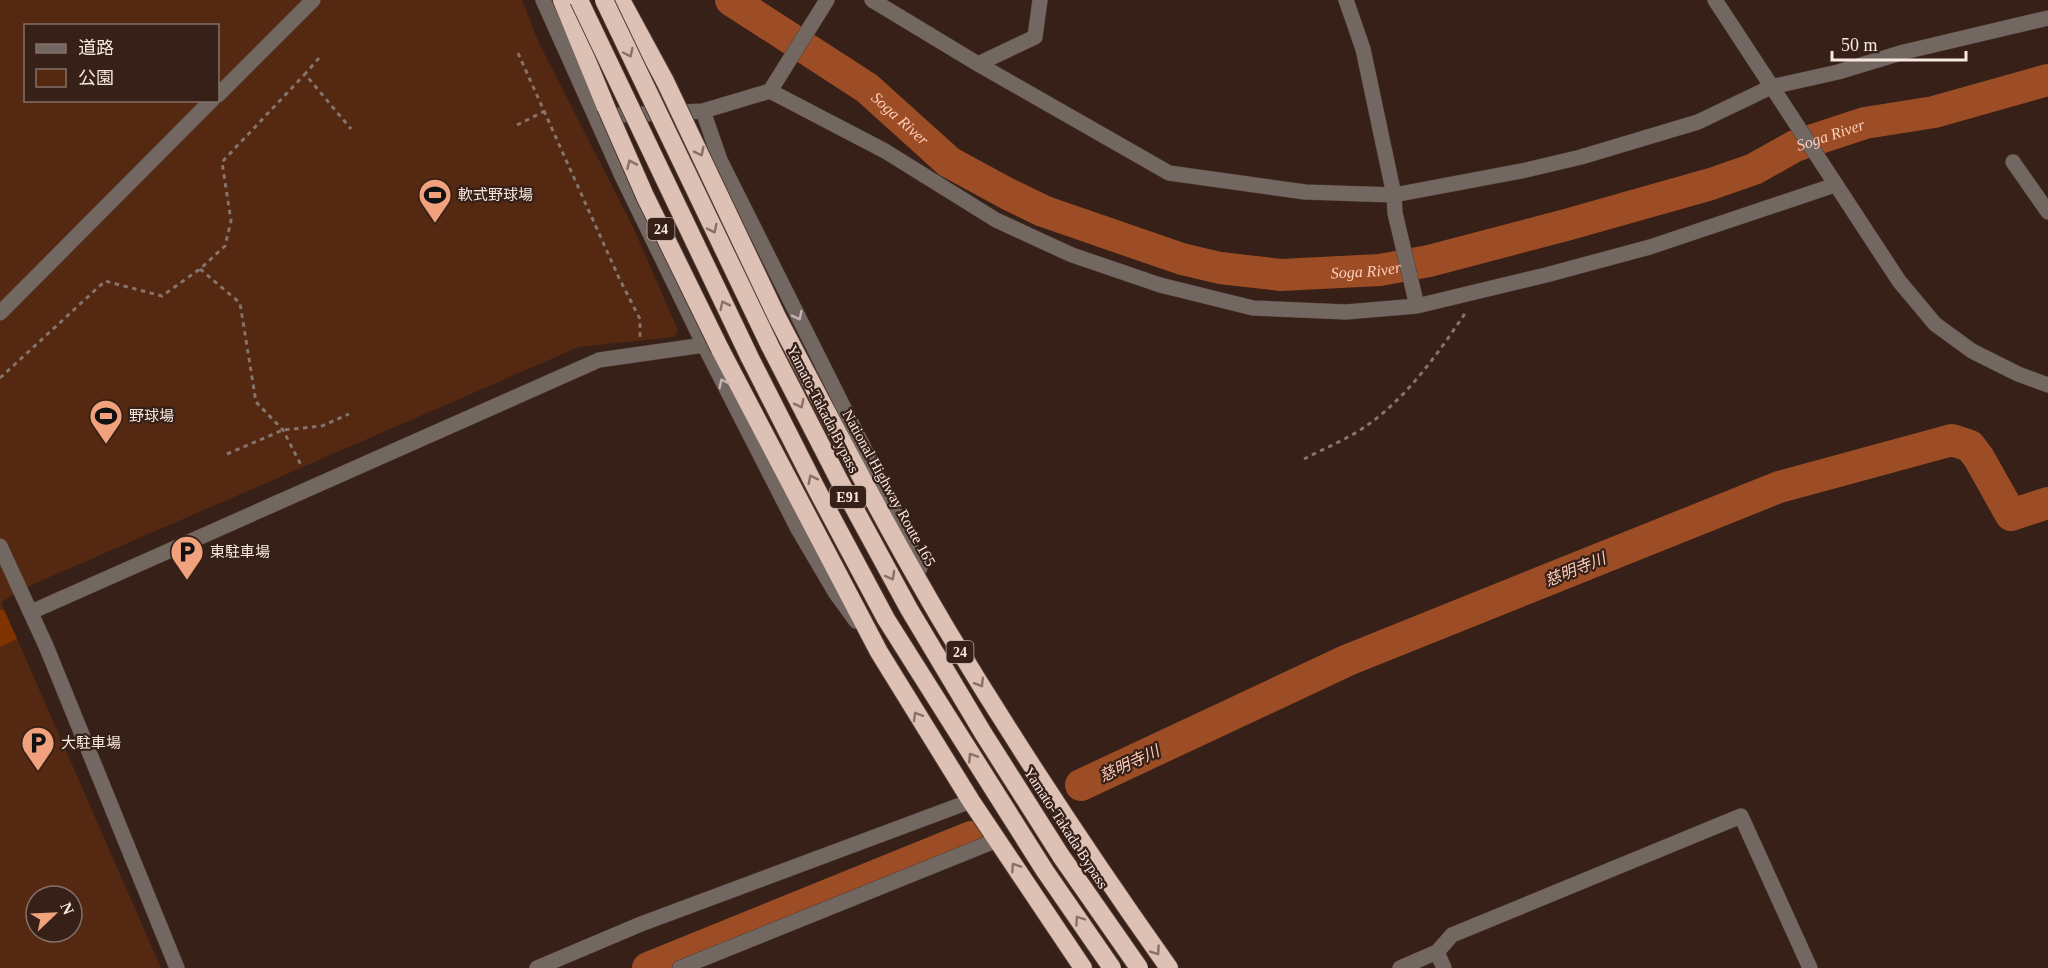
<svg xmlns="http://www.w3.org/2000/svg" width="2048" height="968" viewBox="0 0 2048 968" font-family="'Times New Roman','Noto Sans JP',serif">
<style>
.green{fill:#552812;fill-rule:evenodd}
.forest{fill:#803301}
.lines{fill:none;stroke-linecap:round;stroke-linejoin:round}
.river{stroke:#9d4d25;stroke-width:32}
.minor-casing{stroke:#513c33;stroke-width:16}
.highway-casing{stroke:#513c33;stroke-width:20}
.path{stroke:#86736b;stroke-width:3;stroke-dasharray:4.5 4.5;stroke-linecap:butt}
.minor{stroke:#736762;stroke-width:15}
.highway{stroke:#dec1b5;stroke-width:18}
.highway-bridge-casing{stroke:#513c33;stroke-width:20;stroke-linecap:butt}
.highway-bridge{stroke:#dec1b5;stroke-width:18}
.oneway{stroke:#8a7066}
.oneway2{stroke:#c2b4ae}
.labels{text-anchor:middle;stroke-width:4.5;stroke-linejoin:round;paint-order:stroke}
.shield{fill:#362017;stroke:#bdaca4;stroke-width:1.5}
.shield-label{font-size:14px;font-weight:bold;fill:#f7e8e1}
.poi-label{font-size:15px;fill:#f7e8e1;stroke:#362017;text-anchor:start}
.street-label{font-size:15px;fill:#f7e8e1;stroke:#362017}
.water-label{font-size:16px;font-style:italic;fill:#fecfbb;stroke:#362017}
</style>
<rect width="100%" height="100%" fill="#362017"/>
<!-- green -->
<path class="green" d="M0 0H522L538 41 633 227 678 330 674 337 579 347 36 583 1 602 161 968H0ZM26 26H218V100H26ZM36 896H72V932H36Z"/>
<!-- forest -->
<path class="forest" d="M0 610H4L17 639 0 647Z"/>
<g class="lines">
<!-- river -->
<g class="river">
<path id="s1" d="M731 0 867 88 949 162 1008 194 1043 211 1182 259 1220 268 1281 275 1380 270 1429 261 1566 225 1711 184 1754 169 1795 146 1865 123 1934 112 2048 80"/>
<path d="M1081 785 1348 660 1779 487 1952 440 1970 446 1979 458 2011 515 2048 503"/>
<path d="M648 968 971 837"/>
</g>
<!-- minor casing -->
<g class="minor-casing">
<path id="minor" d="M543 0 621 174 704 345 798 529 835 592 856 621
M872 0 978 64 1169 173 1305 192 1394 195 1526 170 1581 157 1698 122 1771 87 1838 72 1904 52 2048 18
M1346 0 1363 49 1394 195 1395 213 1417 306
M1715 0 1899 281 1935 324 1972 351 2018 374 2048 385
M978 64 1035 37 1040 0
M770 91 885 151 996 220 1072 255 1160 285 1253 308 1346 312 1417 306 1546 275 1650 247 1835 185
M218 95 313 0
M703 111 720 160 883 486 920 568
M601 116 703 111 770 91 827 0
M2013 162 2048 212
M0 313 212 100
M0 546 46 646 177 968
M31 612 599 360 704 345
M1437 952 1444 968
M537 968 641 924 971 801
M680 968 997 840
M1400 968 1437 952 1452 935 1741 816 1810 968"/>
</g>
<!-- highway casing -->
<g class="highway-casing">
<path id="highway" d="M562 0 606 107
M621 0 665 81
M778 319C833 424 887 529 947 630 1017 746 1091 858 1169 968
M720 349 879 652 971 801 1083 968"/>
</g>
<!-- path -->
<path class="path" d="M518 53 619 278 640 319V339
M319 58 305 74 351 129
M517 125 545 111
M200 269 240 303 256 402 283 430 302 467
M0 378 105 281 162 296 200 269 225 246 231 221 222 162 305 74
M227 454 283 430 322 426 349 414
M1304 459C1325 448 1350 438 1369 424 1409 395 1439 352 1466 312"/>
<!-- minor -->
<use href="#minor" class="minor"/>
<!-- highway -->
<use href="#highway" class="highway"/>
<!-- highway-bridge casing -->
<g class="highway-bridge-casing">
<path id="highway-bridge" d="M579 0 750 358 817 490 886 619 1045 871 1112 968
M604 0 770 346 840 482 909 609 983 733 1061 856 1139 968
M665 81 778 319
M606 107 645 196 720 349"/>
</g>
<!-- highway-bridge -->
<use href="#highway-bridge" class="highway-bridge"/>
</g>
<!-- one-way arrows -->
<defs><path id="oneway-chevron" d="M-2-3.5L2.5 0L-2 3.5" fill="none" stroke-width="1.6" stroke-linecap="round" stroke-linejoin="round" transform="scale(1.5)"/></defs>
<g class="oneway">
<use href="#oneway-chevron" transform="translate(629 53) rotate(65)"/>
<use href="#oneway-chevron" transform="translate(700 152) rotate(64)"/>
<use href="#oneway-chevron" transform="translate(631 164) rotate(-114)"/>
<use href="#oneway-chevron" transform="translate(713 229) rotate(64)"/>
<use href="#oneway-chevron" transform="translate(724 305) rotate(-116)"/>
<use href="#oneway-chevron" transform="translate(800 404) rotate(63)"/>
<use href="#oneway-chevron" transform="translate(812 479) rotate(-117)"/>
<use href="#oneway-chevron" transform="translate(891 576) rotate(61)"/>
<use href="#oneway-chevron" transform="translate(980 683) rotate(58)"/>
<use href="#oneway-chevron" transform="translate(917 716) rotate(-121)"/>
<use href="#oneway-chevron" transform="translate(972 757) rotate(-123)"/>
<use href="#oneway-chevron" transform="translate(1015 867) rotate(-123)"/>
<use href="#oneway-chevron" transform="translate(1079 920) rotate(-125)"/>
<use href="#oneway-chevron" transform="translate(1156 951) rotate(55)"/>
</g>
<g class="oneway2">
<use href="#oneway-chevron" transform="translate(798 316) rotate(64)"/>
<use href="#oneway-chevron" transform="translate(723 383) rotate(-117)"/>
</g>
<!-- icons -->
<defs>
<g id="stadium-pin" transform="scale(1.725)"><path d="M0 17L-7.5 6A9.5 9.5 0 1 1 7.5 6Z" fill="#f1a17c" stroke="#362017"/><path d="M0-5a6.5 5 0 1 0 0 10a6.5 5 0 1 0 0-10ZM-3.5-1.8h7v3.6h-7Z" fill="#111"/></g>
<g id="parking-pin" transform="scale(1.725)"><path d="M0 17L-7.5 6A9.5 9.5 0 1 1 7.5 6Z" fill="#f1a17c" stroke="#362017"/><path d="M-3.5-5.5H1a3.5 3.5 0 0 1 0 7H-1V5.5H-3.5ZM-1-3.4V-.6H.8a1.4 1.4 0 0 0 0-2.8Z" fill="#111"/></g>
</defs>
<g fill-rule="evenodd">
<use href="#stadium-pin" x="435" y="195"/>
<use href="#stadium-pin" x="106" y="416"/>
<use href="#parking-pin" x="187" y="552"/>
<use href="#parking-pin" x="38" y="743"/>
</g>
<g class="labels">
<!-- shield labels -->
<g class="shield">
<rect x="647.5" y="218" width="27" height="22" rx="4.5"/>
<rect x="830" y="486" width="36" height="22" rx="4.5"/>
<rect x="946.5" y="641" width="27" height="22" rx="4.5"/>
</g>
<g class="shield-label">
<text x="661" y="234">24</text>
<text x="848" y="502">E91</text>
<text x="960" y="657">24</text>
</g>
<!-- poi labels -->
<g class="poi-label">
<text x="458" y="200">軟式野球場</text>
<text x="129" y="421">野球場</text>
<text x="210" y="557">東駐車場</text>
<text x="61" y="748">大駐車場</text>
</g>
<!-- street labels -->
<g class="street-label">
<text transform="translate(823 409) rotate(63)" y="5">Yamato-Takada Bypass</text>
<text transform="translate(889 488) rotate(61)" y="5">National Highway Route 165</text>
<text transform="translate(1066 828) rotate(57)" y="5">Yamato-Takada Bypass</text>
</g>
<!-- water labels -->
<g class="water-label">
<text dy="6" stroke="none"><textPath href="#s1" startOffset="207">Soga River</textPath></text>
<text dy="6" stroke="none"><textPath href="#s1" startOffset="1197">Soga River</textPath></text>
<text dy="6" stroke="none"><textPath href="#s1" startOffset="711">Soga River</textPath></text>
<text transform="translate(1575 569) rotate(-22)" y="6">慈明寺川</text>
<text transform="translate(1129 763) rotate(-25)" y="6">慈明寺川</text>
</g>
</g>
<!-- legend -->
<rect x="24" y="24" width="195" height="78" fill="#362017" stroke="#837068" stroke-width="1.5"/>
<rect x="36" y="44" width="30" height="9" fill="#736762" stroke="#837068" stroke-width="1.5"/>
<text x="78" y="54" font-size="18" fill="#f7e8e1">道路</text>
<rect x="36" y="69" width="30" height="18" fill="#552812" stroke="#837068" stroke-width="1.5"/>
<text x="78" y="84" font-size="18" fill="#f7e8e1">公園</text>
<!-- north arrow -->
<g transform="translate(54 914) rotate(67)"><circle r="28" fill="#362017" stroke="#837068" stroke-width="1.5"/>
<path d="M0-4.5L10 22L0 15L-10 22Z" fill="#f1a17c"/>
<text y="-9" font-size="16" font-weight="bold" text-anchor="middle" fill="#f7e8e1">N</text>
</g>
<!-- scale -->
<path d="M1832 51v9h134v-9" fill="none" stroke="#f7e8e1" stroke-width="3"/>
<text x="1841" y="51" font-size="18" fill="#f7e8e1" stroke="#362017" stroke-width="4.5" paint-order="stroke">50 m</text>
</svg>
